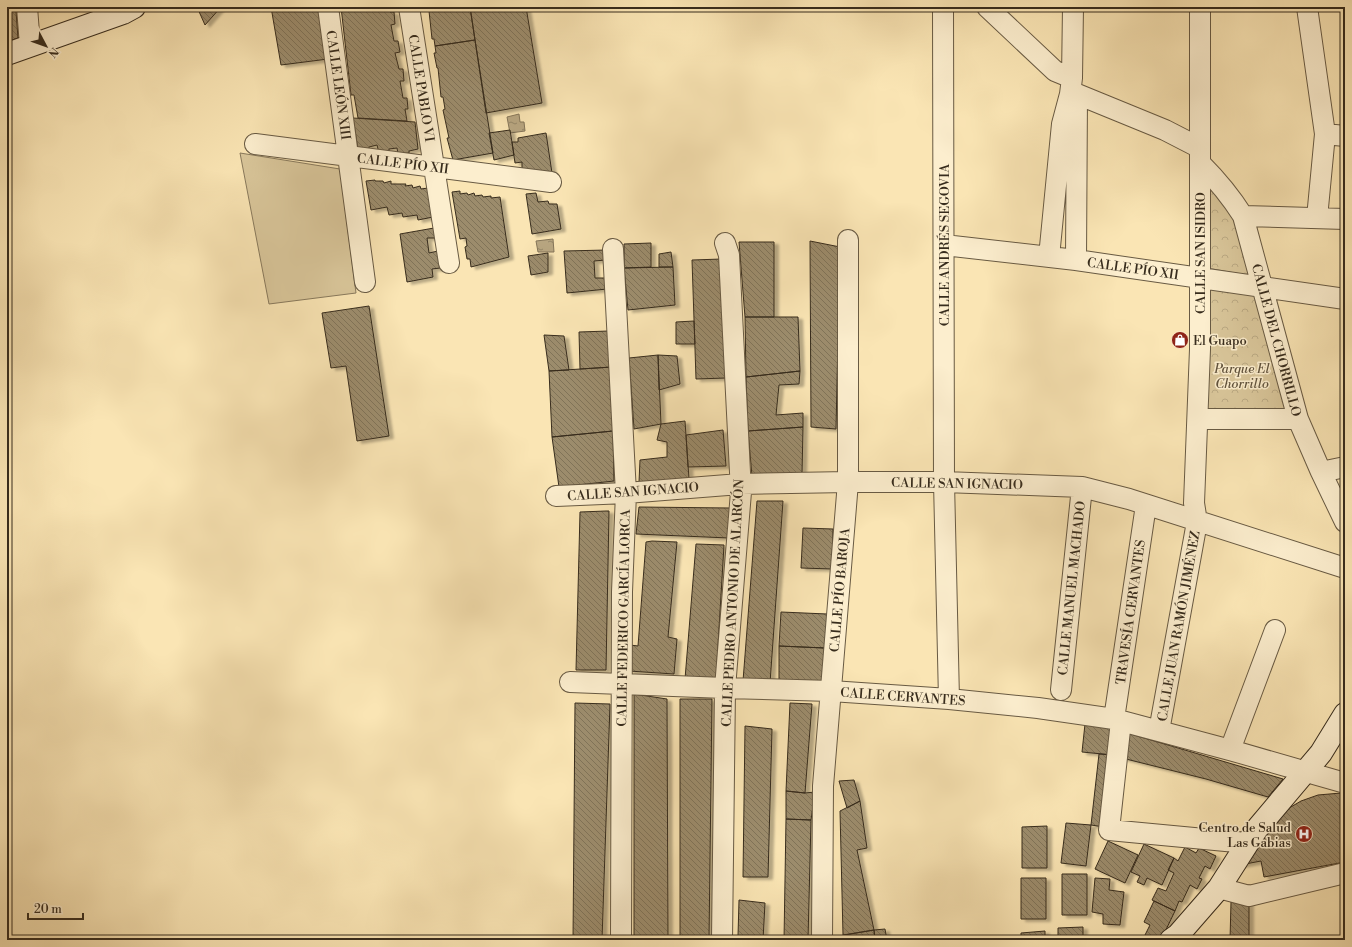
<svg xmlns="http://www.w3.org/2000/svg" width="1352" height="947" viewBox="0 0 1352 947" font-family="'Libre Bodoni',serif">
<style>
.green{fill:#d9c69a;stroke:#88795c}
.park{fill:url(#park-crowns);stroke:#88795c}
.water{fill:url(#water-ripples);stroke:#847559}
.building{fill:url(#building-back-hatch);stroke:#372c1d;filter:url(#shadow)}
.lines{fill:none;stroke-linecap:round;stroke-linejoin:round}
.street-casing{stroke:#685a43;stroke-width:22}
.secondary-casing{stroke:#372c1d;stroke-width:24}
.street{stroke:#fceece;stroke-width:20}
.secondary{stroke:#fceece;stroke-width:22}
.labels{text-anchor:middle;stroke-width:3;stroke-linejoin:round;paint-order:stroke}
.street-label{font-size:13px;fill:#372c1d;stroke:#fceece}
.poi-label{font-size:13px;fill:#372c1d;stroke:#fceece;text-anchor:start}
.park-label{font-size:13px;font-style:italic;fill:#60523c;stroke:#fceece}
</style>
<defs>
<pattern id="park-crowns" width="20" height="18" patternUnits="userSpaceOnUse"><rect width="20" height="18" fill="#d9c69a"/><path d="M2 6a3 3 0 1 1 6 0M12 15a3 3 0 1 1 6 0" fill="none" stroke="#bbaa84"/></pattern>
<pattern id="water-ripples" width="26" height="14" patternUnits="userSpaceOnUse"><rect width="26" height="14" fill="#b8a681"/><path d="M2 4q2-2 4 0t4 0M15 11q2-2 4 0t4 0" fill="none" stroke="#968769"/></pattern>
<pattern id="building-back-hatch" width="6" height="6" patternUnits="userSpaceOnUse"><rect width="6" height="6" fill="#9c8c6c"/><path d="M-1 5l2 2M0 0l6 6M5-1l2 2" fill="none" stroke="#807358"/></pattern>
<filter id="shadow"><feDropShadow dx="4.5" dy="2.5" stdDeviation="1" flood-color="#0004"/></filter>
</defs>
<rect width="100%" height="100%" fill="#fae5b4"/>
<filter id="stains"><feTurbulence type="fractalNoise" baseFrequency=".005" numOctaves="4"/><feColorMatrix values="0 0 0 0 .2 0 0 0 0 .09 0 0 0 0 .02 0 0 0 .5 -.17"/></filter>
<radialGradient id="worn" r=".72"><stop offset=".6" stop-color="#630" stop-opacity="0"/><stop offset="1" stop-color="#630" stop-opacity=".3"/></radialGradient>
<!-- green -->
<path class="green" d="M240 153 340 169 356 293 269 304Z"/>
<!-- park -->
<path class="park" d="M1215 189 1238 221 1252 276 1207 268 1209 190Z
M1209 286 1257 294 1288 412 1206 411Z"/>
<!-- water -->
<path class="water" d="M519 114 520 122H524L525 131 510 133 507 117Z
M553 239 554 252H538L536 241Z"/>
<!-- building -->
<path class="building" d="M197 7H221L205 25Z
M271 7H320L328 59 281 65Z
M341 7H389L390 12H394L395 24 391 25 394 41H398L400 52 395 53 399 69H403L404 81H400L403 98H407L408 109H405L407 121 358 118 354 95H351Z
M427 7H470L475 40 435 46 434 39H432L429 11 428 12Z
M470 7H526L542 103 486 113Z
M16 11 18 38 7 42V12Z
M475 40 493 153 453 160 447 138H449L443 110 445 109 443 97H441L438 68H437L434 53H436L435 46Z
M353 118 415 122 418 149 409 151V153L398 154 397 148 389 149V151L379 153 377 145 369 147V149L358 150Z
M510 130 514 155 494 160 489 133Z
M546 133 552 173 522 169V162L515 163 512 142H518V138Z
M375 180V181H383L384 183 391 181V184H406L405 186 412 185 413 188 420 186 421 189 428 188 433 217 418 220 417 215 403 217 402 213 389 215 387 207 371 210 366 181Z
M460 191V194L467 193 468 195 474 193 475 196 482 195 483 197 491 196V198L500 197 509 257 471 267 470 259H467L465 247 467 246 466 238 460 239 452 192Z
M536 193 538 202 548 201 549 204H557L561 229 532 234 526 194Z
M434 228 435 238H427L429 253 438 251 440 268 432 269 433 277 407 282 400 234Z
M810 241 840 247 836 429 811 427Z
M739 242H774V317H745Z
M651 243V267L624 268V244Z
M607 250 606 260 594 261 595 278H607V289L567 293 564 251Z
M671 252 673 267H659V254Z
M548 253V272L531 275 528 256Z
M722 259 726 378 696 379 692 260Z
M673 267 675 305 628 310 624 268Z
M369 306 389 436 357 441 346 366 331 368 322 313Z
M745 317H798L800 371 746 377Z
M694 321 695 344H676V322Z
M609 331 612 367 580 369 579 332Z
M544 335 564 336 569 370 549 371Z
M658 355 661 424 634 429 629 358Z
M658 355 677 356 680 384 659 390Z
M612 367 613 431 552 437 549 371Z
M800 371 799 384 779 385 776 415 803 413V427L748 431 746 377Z
M685 421 689 479 639 482 640 460 667 457V442L657 440 661 424Z
M803 427 802 474 752 476 748 431Z
M723 430 726 466 688 467 686 435Z
M613 431 614 481 559 487 552 437Z
M757 501H783L770 683 743 681Z
M639 507 730 508 729 538 636 534Z
M606 511H609L606 670H576L580 512Z
M803 528 833 529 832 569 801 568Z
M652 541 677 542 668 637 677 639 674 674 629 671 630 645 638 646 646 542Z
M696 544 724 545 716 679H685Z
M781 612 827 614 825 648 779 646Z
M779 646 825 648 823 682 779 680Z
M634 694 667 699 668 940H634Z
M680 699H712L709 940H680Z
M575 703 610 704 602 940H573Z
M790 703 812 704 805 793 786 791Z
M1085 724 1116 728 1113 755 1082 752Z
M745 726 772 729 768 877H743Z
M1124 732 1283 779 1268 797 1206 779 1122 758Z
M1099 754 1113 755 1104 827 1091 825Z
M854 780 860 801 847 808 839 781Z
M786 791 805 793 815 792 811 820 786 819Z
M1341 793H1345V862L1264 877 1261 861 1240 865 1284 811 1301 801 1318 795Z
M860 801 867 848 857 850 874 930 843 935 840 811Z
M786 819 811 820 808 940H784Z
M1066 823 1091 825 1086 866 1061 863Z
M1047 826V868H1022V827Z
M1108 841 1138 855 1125 883 1095 869Z
M1144 844 1174 858 1162 885 1147 878 1144 885 1137 882 1140 876 1131 872Z
M1185 847 1196 853 1199 848 1216 856 1210 869 1205 866 1199 878 1202 879 1197 889 1190 885 1182 902 1179 901 1175 911 1152 900 1158 888 1166 891 1174 873 1168 870 1174 858 1178 861Z
M1062 874H1087V915H1062Z
M1021 878H1046V919H1021Z
M1095 878 1110 879 1109 890 1124 892 1120 925 1103 924V914L1092 912Z
M739 900 765 903 763 940 738 936Z
M1154 901 1175 911 1161 940H1146L1143 939 1150 925 1144 922Z
M1231 902H1249V940H1230Z
M1083 927V940H1058V928Z
M885 929 887 940H875L874 930Z
M874 930 875 940H834L833 937Z
M1045 931V940H1021V933Z"/>
<g class="lines">
<!-- street casing -->
<g class="street-casing">
<path id="street" d="M27 7 30 46
M328 7 365 282
M409 7 449 263
M943 7 944 482 949 699
M987 7 1055 71 1072 78
M1307 7 1325 134 1317 218
M1077 94 1165 130 1200 148
M1325 134 1345 136
M255 144 551 182
M1201 164C1217 180 1231 197 1243 216L1298 419 1321 472 1345 522
M1243 216 1345 219
M944 245 1076 260 1345 299
M613 249 626 493 622 592 621 940
M1049 257 1062 124 1070 94 1072 78 1073 7
M1076 260 1077 95
M1198 419H1298
M1321 472 1345 467
M556 496 626 493 740 484 848 482H944L1082 487 1129 499 1345 568
M570 682 725 688 831 691 949 699 1038 708 1114 719 1230 750 1345 783
M1061 690 1082 487
M1114 719 1146 505
M1121 721 1109 830 1247 843
M1159 731 1197 522 1194 503 1200 349V7
M1230 750 1275 630
M1219 888 1249 896 1345 873
M722 940 725 688 741 492 729 255 725 243
M822 940 823 786 848 482V240"/>
</g>
<!-- secondary casing -->
<g class="secondary-casing">
<path id="secondary" d="M7 54 123 13 134 7
M1171 940 1178 935 1219 888 1256 830 1321 753 1345 714"/>
</g>
<!-- street -->
<use href="#street" class="street"/>
<!-- secondary -->
<use href="#secondary" class="secondary"/>
</g>
<!-- icons -->
<defs>
<g id="shop-disc" transform="scale(0.9)"><circle r="9.5" fill="#8f2418" stroke="#fceece"/><path d="M-5-2.5h2.3a2.7 3.5 0 0 1 5.4 0H5L5.5 6h-11ZM-1.5-2.5h3a1.5 2.3 0 0 0-3 0Z" fill="#fff"/></g>
<g id="hospital-disc" transform="scale(0.9)"><circle r="9.5" fill="#8f2418" stroke="#fceece"/><path d="M-5-5h3v3.5h4V-5h3V5h-3V1.5h-4V5h-3Z" fill="#fff"/></g>
</defs>
<g fill-rule="evenodd">
<use href="#shop-disc" x="1180" y="340"/>
<use href="#hospital-disc" x="1304" y="834"/>
</g>
<g class="labels">
<!-- street labels -->
<g class="street-label">
<text transform="translate(339 85) rotate(82)" y="5">CALLE LEÓN XIII</text>
<text transform="translate(422 88) rotate(81)" y="5">CALLE PABLO VI</text>
<text transform="translate(403 163) rotate(7)" y="5">CALLE PÍO XII</text>
<text transform="translate(944 245) rotate(-90)" y="5">CALLE ANDRÉS SEGOVIA</text>
<text transform="translate(1200 253) rotate(-90)" y="5">CALLE SAN ISIDRO</text>
<text transform="translate(1133 268) rotate(8)" y="5">CALLE PÍO XII</text>
<text transform="translate(1277 340) rotate(75)" y="5">CALLE DEL CHORRILLO</text>
<text transform="translate(957 483) rotate(1)" y="5">CALLE SAN IGNACIO</text>
<text transform="translate(633 491) rotate(-4)" y="5">CALLE SAN IGNACIO</text>
<text transform="translate(1071 588) rotate(-84)" y="5">CALLE MANUEL MACHADO</text>
<text transform="translate(839 590) rotate(-85)" y="5">CALLE PÍO BAROJA</text>
<text transform="translate(732 603) rotate(-87)" y="5">CALLE PEDRO ANTONIO DE ALARCÓN</text>
<text transform="translate(1130 612) rotate(-82)" y="5">TRAVESÍA CERVANTES</text>
<text transform="translate(623 618) rotate(-89)" y="5">CALLE FEDERICO GARCÍA LORCA</text>
<text transform="translate(1178 626) rotate(-80)" y="5">CALLE JUAN RAMÓN JIMÉNEZ</text>
<text transform="translate(903 696) rotate(4)" y="5">CALLE CERVANTES</text>
</g>
<!-- poi labels -->
<g class="poi-label">
<text x="1193" y="345">El Guapo</text>
<text x="1291" y="832" text-anchor="end">Centro de Salud<tspan x="1291" dy="15">Las Gabias</tspan></text>
</g>
<!-- park labels -->
<g class="park-label">
<text x="1242" y="373">Parque El<tspan x="1242" dy="15">Chorrillo</tspan></text>
</g>
</g>
<!-- margin -->
<rect width="1352" height="947" fill="none" stroke="#fae5b4" stroke-width="24"/>
<rect x="8" y="8" width="1336" height="931" fill="none" stroke="#372c1d" stroke-width="2"/>
<rect x="12" y="12" width="1328" height="923" fill="none" stroke="#372c1d"/>
<!-- north arrow -->
<g transform="translate(46 46) rotate(131)" stroke="#fceece" stroke-width="3" paint-order="stroke">
<path d="M0-3L7 15L0 10L-7 15Z" fill="#372c1d"/>
<text y="-6" font-size="11" font-weight="bold" text-anchor="middle" fill="#372c1d">N</text>
</g>
<!-- scale -->
<path d="M28 913v6h55v-6" fill="none" stroke="#372c1d" stroke-width="2"/>
<text x="34" y="913" font-size="12" fill="#372c1d" stroke="#fceece" stroke-width="3" paint-order="stroke">20 m</text>
<rect width="100%" height="100%" filter="url(#stains)"/>
<rect width="100%" height="100%" fill="url(#worn)"/>
</svg>
